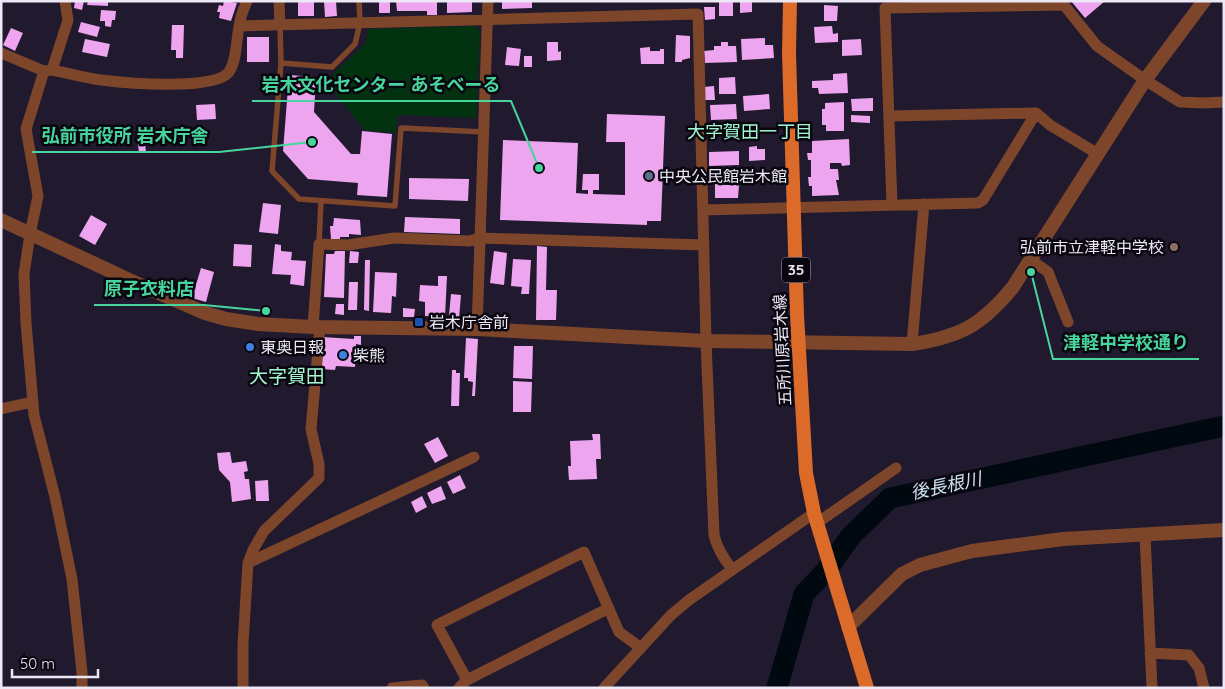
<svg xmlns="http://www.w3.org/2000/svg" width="1225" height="689" viewBox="0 0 1225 689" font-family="Quicksand,'Noto Sans JP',sans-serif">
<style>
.green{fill:#033210}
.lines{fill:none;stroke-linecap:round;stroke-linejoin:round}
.river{stroke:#000910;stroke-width:21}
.building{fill:#eea5f0}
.service{stroke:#7d462b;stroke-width:5.5}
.minor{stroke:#7d462b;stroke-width:11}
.tertiary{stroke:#7d462b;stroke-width:14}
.primary{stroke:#dc6a29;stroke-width:14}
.service-dot{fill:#5c6f8a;stroke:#09060f;stroke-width:2}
.education-dot{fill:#8d6e63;stroke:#09060f;stroke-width:2}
.transit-dot{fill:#1a4fb4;stroke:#09060f;stroke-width:2}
.shop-dot{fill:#3f7fe0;stroke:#09060f;stroke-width:2}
.labels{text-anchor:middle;stroke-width:5;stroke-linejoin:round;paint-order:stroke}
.shield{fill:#09060f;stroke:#a8a4b1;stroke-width:1}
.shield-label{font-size:15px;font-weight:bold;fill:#ece8f6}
.poi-label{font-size:16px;fill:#ece8f6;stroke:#09060f;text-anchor:start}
.street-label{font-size:16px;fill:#ece8f6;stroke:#09060f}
.neighbourhood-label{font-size:18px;fill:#a1f6cf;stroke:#09060f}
.water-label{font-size:18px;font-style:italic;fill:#cce4f2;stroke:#09060f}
.quarter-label{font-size:19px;fill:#a1f6cf;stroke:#09060f}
.leader{fill:none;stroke:#47d49d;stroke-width:2}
.callout-dot{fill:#47d49d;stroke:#09060f;stroke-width:2}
.callout-label{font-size:18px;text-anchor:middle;font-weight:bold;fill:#47d49d;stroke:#09060f;stroke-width:5;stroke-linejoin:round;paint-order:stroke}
</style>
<rect width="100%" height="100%" fill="#21192e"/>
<!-- green -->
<path class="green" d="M474 26 480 31 476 118 398 115 396 133 364 130 331 88 333 74 366 43 368 29Z"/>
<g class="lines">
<!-- river -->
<path class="river" d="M777 688 804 594 825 572 851 536 890 498 1224 426"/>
</g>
<!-- building -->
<path class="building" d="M75 1H84L82 10 74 8Z
M88 1H108V6L87 5Z
M224 1 237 3 231 21 219 18 220 12H217L219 5 223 6Z
M298 1H314V16H298Z
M324 1H336L337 16 325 17Z
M379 1H390V13H379Z
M396 1H437V15H427V11H397Z
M447 1H472V12L447 13Z
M502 1H532V8L502 9Z
M719 1H733V16H719Z
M740 1H752V12L740 13Z
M1071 1H1105L1085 18Z
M824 5 838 6 837 21H824Z
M704 7H715V19L705 20Z
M101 10 116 11 115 20H112L111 27 105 26V21H100Z
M81 22 100 27 97 37 78 32Z
M172 25H184L183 58H176V50H171Z
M832 26 833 34 838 33V42L815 43 814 27Z
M11 28 23 33 15 51 3 45Z
M676 35 690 36V58L682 60V62H675Z
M247 37H269V62H247Z
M765 38V45H773L774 58 742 60 741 39Z
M85 39 110 44 107 57 82 52Z
M861 39 862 55 842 56V40Z
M547 42H558V52L561 51V60L547 61Z
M721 42H728V46H736L737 62 705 63 704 51 714 50V46H721Z
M507 47 521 49 519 66 505 65Z
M650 47V51H660V49H664V64H641L640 48Z
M524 56H532V67H524Z
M847 73 848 93 819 94 818 88H812V81L833 80V74Z
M289 75 316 77 314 112 351 154H360L362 131 392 134 387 197 357 195 358 183 308 179 283 151Z
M735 77 736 94H719V78Z
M714 86 715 100H705L704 87Z
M769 94 770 109 744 111 743 96Z
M873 98V111H852L851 99Z
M844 102V131H826V125H822V109H825V103Z
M215 104 216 119 197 120 196 105Z
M736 104 737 119 711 120 710 105Z
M607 114 665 116 661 221H647V225L500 220 503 140 578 143 576 193 588 194V190H582L583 174H599V190H593V194L625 195V142H606Z
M851 115 870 116V123L851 122Z
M143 126 146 152 139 153 136 127Z
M849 139 850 165 842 166 841 163H830V169H838L839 180H836L839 195 812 196V186H809L808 177H811V160H808L807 153H812V141Z
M757 146V149H765V160L749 161V147Z
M739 151V165L709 166V152Z
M409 178 469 179 468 201 409 199Z
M715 182H724V185H739L738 198H715Z
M263 203 281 205 278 234 259 232Z
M91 215 107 224 95 245 79 236Z
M405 217 460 219V234L404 232Z
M334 218 360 220 361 235 349 234V237H340V239H331L330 226H333Z
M234 244 252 245 251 267 233 266Z
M275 244 281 245V251L292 252 291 260 306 261 304 286 290 284 291 275 272 274Z
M537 246 547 247 546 290H557L556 320H536Z
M335 251H345L344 298 324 297 326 254H334Z
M350 251 359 252 358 263H349Z
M494 251 507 253 504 285 490 283Z
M513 259 531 260 529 294H521L522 287 511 286Z
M365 260H370L369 311 364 310Z
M201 268 214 272 206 302 192 298Z
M375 272 397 273 396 297 392 296 391 313 373 312Z
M438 276H447L445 317 425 316V302L419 301 420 285 438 286Z
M349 282H358L357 310H348Z
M451 294 461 295 459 319H453V315H449Z
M336 304H344V315L335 314Z
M403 308 415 309 414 317H403Z
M354 336H361V345L356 344 355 367 336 366 335 370 321 369 322 337 354 339Z
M466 338 478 339 475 396H472L473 382 468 381V378H464Z
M514 346H533L532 379 513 378Z
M452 370H456V373H460L459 406H451Z
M513 381 532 382 531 412H513Z
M592 434H600L601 459H596L597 479 569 480 568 466H571L570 441 593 440Z
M438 437 448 456 435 463 424 444Z
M230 452 232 463 246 461 248 471 244 472 245 479H249L251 499 232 502 230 482 219 470 217 453Z
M460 475 466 488 453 494 447 482Z
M268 480 269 501H256L255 481Z
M441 486 446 499 432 504 427 493Z
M422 496 427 507 416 513 411 502Z"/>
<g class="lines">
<!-- service -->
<path class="service" d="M280 25 281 63 272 171 299 199 395 206 401 128 484 132
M281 63 332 67 355 44 360 23 359 1
M319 244 321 201"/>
<!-- minor -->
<path class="minor" d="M279 1 280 25
M239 26 698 14 706 341 714 535C717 548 723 558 732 569
M1 53 44 71 52 70C68 73 85 78 101 80 125 83 214 91 229 72 237 60 236 41 239 27 240 18 243 10 247 1
M52 70 68 20 65 1
M44 71 26 129 38 196 30 234 24 274 26 323 34 415 55 497 72 579 82 672V688
M890 116 1036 113 1050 125 1098 154
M892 205 885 8 1064 5 1097 46 1145 80 1180 102 1204 103 1224 102
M703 210 978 203 983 200 1036 113
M1031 260 1048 272 1068 322
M313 327 319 244 348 245 394 238 469 241 480 238 704 245
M477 329 488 1
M912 344 924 204
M1 409 32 402
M817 523 896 468
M1145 535 1152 688
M248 563 474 457
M1150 653 1189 655 1199 668 1204 688
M467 680 437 625 584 552 619 632 641 648
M243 688V644L248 563 253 550 264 531 319 478V464L311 429 320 327
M392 688 422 685 424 688
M459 688 467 680 609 608
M604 688 671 615 689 600 814 513"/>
<!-- tertiary -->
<path class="tertiary" d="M1 220 138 284 205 313 226 319 258 324 313 327 477 329 706 341 912 344C960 337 982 325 1013 287L1145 80 1204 1
M848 627 902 574 920 565 972 551 1063 539 1224 530"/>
<!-- primary -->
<path class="primary" d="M790 1 789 53 797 315 806 473 814 513 867 688"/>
</g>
<!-- markers -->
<circle class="service-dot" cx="649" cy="176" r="5"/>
<circle class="education-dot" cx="1174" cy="247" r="5"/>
<rect class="transit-dot" x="414" y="317" width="10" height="10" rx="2.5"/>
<g class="shop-dot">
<circle cx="250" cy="347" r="5"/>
<circle cx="343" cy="355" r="5"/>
</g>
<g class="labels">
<!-- shield labels -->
<rect class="shield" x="782" y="257.5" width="28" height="25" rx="4"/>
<g class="shield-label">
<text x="796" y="275">35</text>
</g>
<!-- poi labels -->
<g class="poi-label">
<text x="659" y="182">中央公民館岩木館</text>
<text x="1164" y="253" text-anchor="end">弘前市立津軽中学校</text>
<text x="429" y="328">岩木庁舎前</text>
<text x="260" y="353">東奥日報</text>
<text x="353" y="361">柴熊</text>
</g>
<!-- street labels -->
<g class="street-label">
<text transform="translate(782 350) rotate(-93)" y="6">五所川原岩木線</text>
</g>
<!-- neighbourhood labels -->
<g class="neighbourhood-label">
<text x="750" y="138">大字賀田一丁目</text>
</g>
<!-- water labels -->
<g class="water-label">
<text transform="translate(946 486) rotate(-12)" y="6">後長根川</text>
</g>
<!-- quarter labels -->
<g class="quarter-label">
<text x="287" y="383">大字賀田</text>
</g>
</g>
<!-- callouts -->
<path class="leader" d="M539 168L511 101H252M312 142L219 152H32M266 311L204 305H94M1031 272L1053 359H1199"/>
<g class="callout-dot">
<circle cx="539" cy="168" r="5"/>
<circle cx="312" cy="142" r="5"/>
<circle cx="266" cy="311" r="5"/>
<circle cx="1031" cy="272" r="5"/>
</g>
<g class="callout-label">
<text x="381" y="91">岩木文化センター あそべーる</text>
<text x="125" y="142">弘前市役所 岩木庁舎</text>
<text x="149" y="295">原子衣料店</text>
<text x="1126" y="349">津軽中学校通り</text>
</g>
<!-- border -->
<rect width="1225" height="689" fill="none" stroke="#ece8f6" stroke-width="5"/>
<!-- scale -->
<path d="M12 669v8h86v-8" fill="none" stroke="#ece8f6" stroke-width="2.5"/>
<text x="20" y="669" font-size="15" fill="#ece8f6" stroke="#09060f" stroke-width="4" paint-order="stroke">50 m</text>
</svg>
